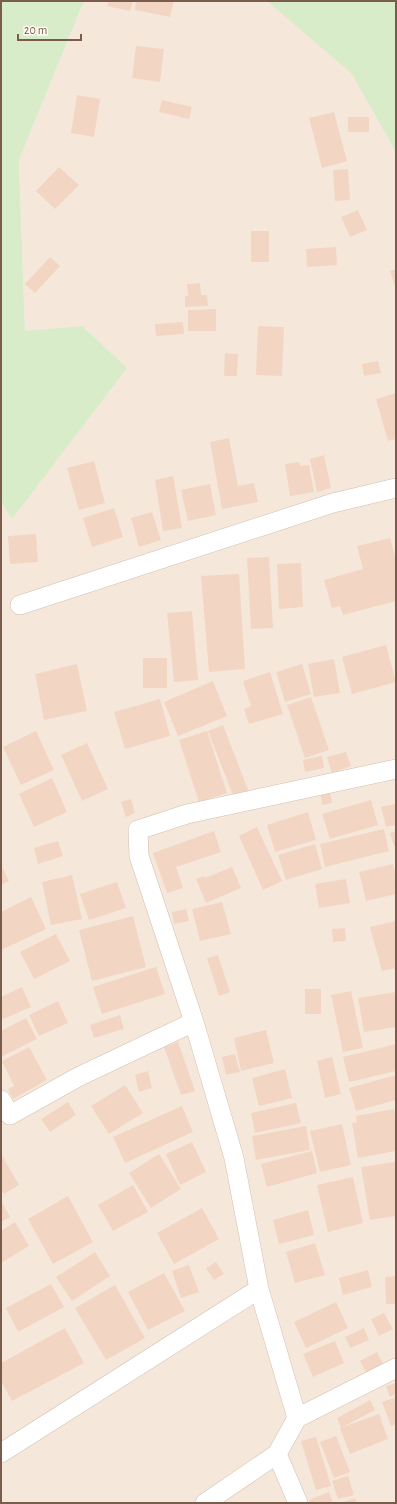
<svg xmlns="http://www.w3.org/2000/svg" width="397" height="1504" viewBox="0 0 397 1504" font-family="'Alegreya Sans',sans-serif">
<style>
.residential{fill:#f5e8da}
.green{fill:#d8ecc9}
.building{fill:#f3d5c3}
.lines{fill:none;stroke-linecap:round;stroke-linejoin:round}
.street-casing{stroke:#d1beb0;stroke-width:20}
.street{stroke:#fff;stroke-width:19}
</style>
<rect width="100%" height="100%" fill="#fdf6ec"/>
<!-- residential -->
<path class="residential" d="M84 1H271L366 58 396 146V1503H1V502L12 519 82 326 25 332 19 160Z"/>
<!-- green -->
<path class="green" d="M1 1H84L19 160 25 331 82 326 127 368 12 519 1 502Z
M267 1H396V152L352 74Z"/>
<!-- building -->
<path class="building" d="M109 1H133L130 11 107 6Z
M136 1H174L170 17 135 10Z
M136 46 164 49 160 82 132 78Z
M77 95 100 99 94 137 71 133Z
M162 100 192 107 189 119 159 112Z
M334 112 347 161 322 168 309 118Z
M348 117H369V132H348Z
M59 167 79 185 55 209 36 191Z
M348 169 350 200 335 201 333 170Z
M358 210 367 230 350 237 341 217Z
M251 231H269V262H251Z
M336 247 337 265 307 267 306 249Z
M50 257 60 266 35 293 25 284Z
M396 269V289L390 271Z
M200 283 201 295H207L208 306 185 307V296H188L187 284Z
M216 309V331H188V310Z
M183 322 184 334 156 336 155 324Z
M258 326 284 327 282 376 256 375Z
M225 353 238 354 237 376H224Z
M378 361 381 373 364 376 362 364Z
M396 393V439L388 441 376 399Z
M229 438 238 486 254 483 258 502 222 509 210 442Z
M324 455 331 488 317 492 310 459Z
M94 461 105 503 79 510 67 468Z
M299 462 300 466 309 465 314 492 290 496 285 464Z
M173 476 182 528 163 531 155 480Z
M210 484 216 515 188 521 181 490Z
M114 508 123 537 92 547 83 518Z
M152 512 161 540 139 547 131 518Z
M36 534 38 562 10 564 8 536Z
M390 538 396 560V601L343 615 340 606 332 608 324 580 363 569 357 546Z
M269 557 273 628 251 629 247 558Z
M301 563 303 607 279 609 277 564Z
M239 574 245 669 209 672 201 576Z
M192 611 198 680 174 682 167 613Z
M386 645 396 682 352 694 342 657Z
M143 658H167V688H143Z
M334 659 340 693 314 697 308 664Z
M77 664 87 711 44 720 35 674Z
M302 664 311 694 285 702 276 672Z
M270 672 283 714 249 724 244 709 251 706 243 681Z
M213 681 227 716 178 736 164 702Z
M311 697 329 750 305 758 287 705Z
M160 699 170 736 125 749 114 712Z
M223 725 249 792 234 798 208 731Z
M36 731 54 770 21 785 3 747Z
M207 731 227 793 199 802 179 740Z
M87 743 108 789 82 801 61 755Z
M346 752 351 766 332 773 327 757Z
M322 756 324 768 305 772 303 760Z
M52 778 67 812 34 827 19 794Z
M329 787 332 803 322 805 320 788Z
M131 799 135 813 126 817 121 802Z
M371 800 378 825 330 839 322 814Z
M395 804 396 825 386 827 381 807Z
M308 812 316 840 275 852 267 825Z
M257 827 282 881 263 890 239 836Z
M384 829 389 851 325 867 320 844Z
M214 831 221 852 176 867 183 888 167 893 153 853Z
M396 831V845L394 846 390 833Z
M58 841 63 856 38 864 34 848Z
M315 844 322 869 286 880 278 855Z
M393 864 396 878V894L366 901 359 872Z
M1 865 9 881 1 885Z
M232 867 241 888 206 903 196 879 204 876 205 878Z
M72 875 82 919 51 925 42 882Z
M346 879 350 903 319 908 315 884Z
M117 882 126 908 89 920 80 894Z
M31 897 46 929 1 950V912Z
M222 902 231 934 200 941 192 909Z
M186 909 189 921 174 924 172 912Z
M133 916 146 967 92 981 79 930Z
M396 921V968L382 971 370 927Z
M345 928 346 941 333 942 332 929Z
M56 934 70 961 34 979 20 952Z
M218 955 230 992 219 996 207 958Z
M156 967 165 994 102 1014 93 987Z
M22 987 31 1007 1 1020V997Z
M305 989H321V1014H305Z
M351 991 363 1048 343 1052 331 995Z
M396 992V1027L364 1032 358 998Z
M58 1001 68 1023 39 1036 29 1015Z
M120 1015 124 1029 94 1038 90 1025Z
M26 1018 37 1039 1 1057V1031Z
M266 1030 274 1063 241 1071 234 1038Z
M178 1042 195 1091 181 1095 164 1047Z
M396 1044V1071L349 1082 343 1057Z
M29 1047 47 1080 13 1099 8 1089 14 1086 2 1061Z
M235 1054 240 1072 226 1075 222 1057Z
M332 1057 341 1094 325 1098 317 1061Z
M285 1069 292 1098 259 1106 252 1078Z
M148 1071 152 1088 139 1092 135 1075Z
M396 1075V1100L356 1111 349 1088Z
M125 1085 143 1113 109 1134 91 1106Z
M68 1102 76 1115 50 1132 41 1119Z
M296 1103 301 1123 255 1133 251 1113Z
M182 1106 193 1132 125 1163 113 1137Z
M394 1109 396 1121V1151L358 1158 352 1123 357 1122 356 1116Z
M342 1124 351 1165 320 1172 310 1131Z
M306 1126 310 1150 256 1160 252 1136Z
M192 1142 206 1172 180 1185 166 1154Z
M312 1151 317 1173 267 1187 261 1164Z
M1 1154 19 1185 4 1194 1 1189Z
M159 1154 181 1189 151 1208 129 1173Z
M395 1162 396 1216 370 1220 361 1167Z
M353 1177 363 1223 328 1232 317 1185Z
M133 1185 148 1212 113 1231 98 1205Z
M68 1196 93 1242 53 1264 28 1219Z
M1 1201 10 1217 1 1222Z
M202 1208 219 1239 174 1264 157 1233Z
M308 1210 314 1235 279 1244 273 1220Z
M15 1222 29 1246 1 1263V1231Z
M315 1243 325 1275 295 1283 286 1252Z
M95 1252 110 1276 72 1301 56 1277Z
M216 1262 224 1274 214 1280 206 1268Z
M189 1265 199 1292 181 1298 172 1271Z
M368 1270 372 1287 343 1295 339 1278Z
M164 1273 185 1311 148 1330 128 1292Z
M396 1276V1304H386L385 1277Z
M51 1284 64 1307 18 1332 6 1308Z
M115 1285 145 1338 106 1360 75 1308Z
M336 1302 348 1328 306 1348 294 1322Z
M384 1313 393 1329 379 1336 371 1319Z
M65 1328 84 1363 12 1401 1 1381V1363Z
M364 1328 369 1340 350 1348 345 1337Z
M335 1341 344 1363 313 1377 303 1354Z
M377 1352 383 1364 366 1372 360 1361Z
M396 1383V1394L390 1397 386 1386Z
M396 1397V1424L391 1426 382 1402Z
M370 1400 375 1410 341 1428 337 1418Z
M379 1414 388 1439 350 1454 340 1428Z
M336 1436 350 1472 334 1478 320 1442Z
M316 1437 331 1486 316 1490 301 1441Z
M348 1476 354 1495 338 1499 332 1481Z
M329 1492 333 1503H310L309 1500Z
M355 1498 357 1503H340Z"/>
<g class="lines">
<!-- street casing -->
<g class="street-casing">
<path id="street" d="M20 605 333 503 396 488
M1 1100 10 1115 78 1077 194 1022
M297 1418 259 1289 234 1158 194 1022 139 856 138 830 187 814 396 769
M1 1453 259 1289
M277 1454 298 1503
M205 1503 277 1454 297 1418 396 1368"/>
</g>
<!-- street -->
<use href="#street" class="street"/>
</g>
<!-- border -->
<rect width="397" height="1504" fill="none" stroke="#7a5c4d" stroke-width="4"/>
<!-- scale -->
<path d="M18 34v6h63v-6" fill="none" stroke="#7a5c4d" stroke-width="2"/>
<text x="24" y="34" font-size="12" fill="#7a5c4d" stroke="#fffaf3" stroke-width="3" paint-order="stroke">20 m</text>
</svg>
